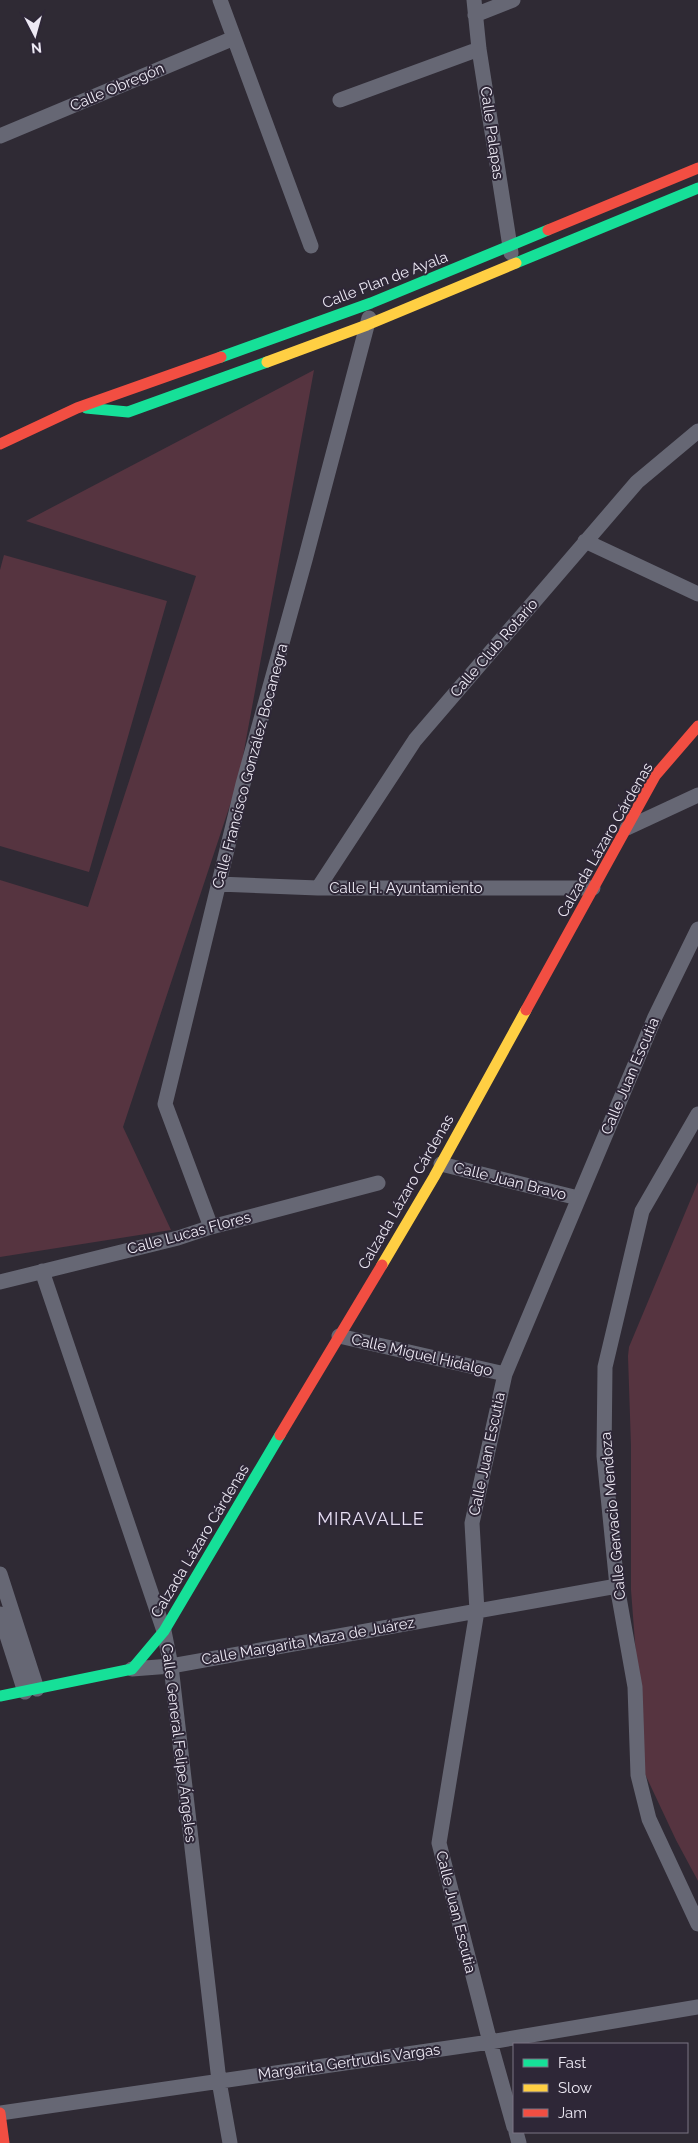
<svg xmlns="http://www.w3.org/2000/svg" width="698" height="2143" viewBox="0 0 698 2143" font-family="Raleway,sans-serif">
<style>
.green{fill:#563440}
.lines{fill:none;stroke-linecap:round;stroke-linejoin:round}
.street{stroke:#666774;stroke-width:15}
.fast{stroke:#16e098;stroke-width:11}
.slow{stroke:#ffcf43;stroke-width:11}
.jam{stroke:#f24e42;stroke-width:11}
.labels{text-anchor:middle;stroke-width:4;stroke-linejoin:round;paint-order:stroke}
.street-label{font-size:15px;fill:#ede9f4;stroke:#2e2737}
.quarter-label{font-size:18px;letter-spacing:1px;fill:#e6def3;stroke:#2e2737}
</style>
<rect width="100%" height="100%" fill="#2f2a34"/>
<!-- green -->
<path class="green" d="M314 370 239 778 123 1127 171 1230 0 1257V880L88 907 196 576 26 521Z
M4 555 167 601 89 872 0 846V570Z
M698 1182V1881L676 1840 645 1774 631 1590V1446L628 1356 629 1347Z"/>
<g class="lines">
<!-- street -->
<path class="street" d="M220 0 311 246
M474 0 479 49 511 253
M475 15 513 0
M340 100 479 49
M0 136 234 38
M585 541 698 594
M627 828 698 795
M218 884 318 888H593
M318 888 415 740 637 482 698 431
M698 1114 642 1211 605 1367 604 1456 617 1586 635 1687 638 1775 649 1819 698 1924
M441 1164 578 1198
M211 1227 165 1104 243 784 305 560 369 318
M42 1271 164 1631 171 1666 219 2081 230 2143
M0 1282 178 1238 211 1227 378 1183
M339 1336 505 1374
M0 1574 37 1689
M0 1614 25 1692
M132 1669 171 1666 617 1586
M0 2113 490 2042 698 2007
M514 2127 490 2042 439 1843 477 1611 472 1523 505 1374 655 1017 698 929
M516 2132 519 2143"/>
<!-- fast -->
<path class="fast" d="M516 263 698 188
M221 357 371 303 548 230
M86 408 128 412 267 362
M0 1696 132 1669 164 1631 280 1435"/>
<!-- slow -->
<path class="slow" d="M267 362 367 325 516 263
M382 1265 434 1177 526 1010"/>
<!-- jam -->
<path class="jam" d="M548 230 698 168
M0 444 77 408 221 357
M526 1010 655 776 698 726
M280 1435 382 1265
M0 2113 4 2143"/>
</g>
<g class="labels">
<!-- street labels -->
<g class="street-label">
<text transform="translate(117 87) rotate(-23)" y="5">Calle Obregón</text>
<text transform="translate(492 133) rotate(82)" y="5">Calle Palapas</text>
<text transform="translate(385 280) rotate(-21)" y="5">Calle Plan de Ayala</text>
<text transform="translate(494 648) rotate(-49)" y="5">Calle Club Rotario</text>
<text transform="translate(250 766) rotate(-75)" y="5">Calle Francisco González Bocanegra</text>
<text transform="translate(605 840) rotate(-60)" y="5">Calzada Lázaro Cárdenas</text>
<text x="406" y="893">Calle H. Ayuntamiento</text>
<text transform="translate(630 1076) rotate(-67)" y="5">Calle Juan Escutia</text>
<text transform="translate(510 1181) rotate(14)" y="5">Calle Juan Bravo</text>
<text transform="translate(406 1192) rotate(-60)" y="5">Calzada Lázaro Cárdenas</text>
<text transform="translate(189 1233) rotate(-15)" y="5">Calle Lucas Flores</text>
<text transform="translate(422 1355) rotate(13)" y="5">Calle Miguel Hidalgo</text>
<text transform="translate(487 1454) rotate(-78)" y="5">Calle Juan Escutia</text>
<text transform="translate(613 1516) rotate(-95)" y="5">Calle Gervacio Mendoza</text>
<text transform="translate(200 1541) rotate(-59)" y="5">Calzada Lázaro Cárdenas</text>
<text transform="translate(308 1641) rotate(-10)" y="5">Calle Margarita Maza de Juárez</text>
<text transform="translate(179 1743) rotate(83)" y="5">Calle General Felipe Ángeles</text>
<text transform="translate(456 1912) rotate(76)" y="5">Calle Juan Escutia</text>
<text transform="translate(349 2062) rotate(-8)" y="5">Margarita Gertrudis Vargas</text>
</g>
<!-- quarter labels -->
<g class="quarter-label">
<text x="371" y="1525">MIRAVALLE</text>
</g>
</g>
<!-- legend -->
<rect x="513" y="2043" width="175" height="90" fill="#2e2737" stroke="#7a7583"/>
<rect x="523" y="2059" width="25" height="8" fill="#16e098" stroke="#7a7583"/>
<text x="558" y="2068" font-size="15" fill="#ede9f4">Fast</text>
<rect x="523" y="2084" width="25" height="8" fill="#ffcf43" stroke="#7a7583"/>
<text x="558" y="2093" font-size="15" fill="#ede9f4">Slow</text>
<rect x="523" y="2109" width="25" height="8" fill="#f24e42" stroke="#7a7583"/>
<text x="558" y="2118" font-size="15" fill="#ede9f4">Jam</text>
<!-- north arrow -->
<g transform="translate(35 35) rotate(174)" stroke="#2e2737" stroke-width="4" paint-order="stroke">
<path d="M0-4L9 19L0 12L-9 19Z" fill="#ede9f4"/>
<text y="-8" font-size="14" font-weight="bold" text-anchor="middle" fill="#ede9f4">N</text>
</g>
</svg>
